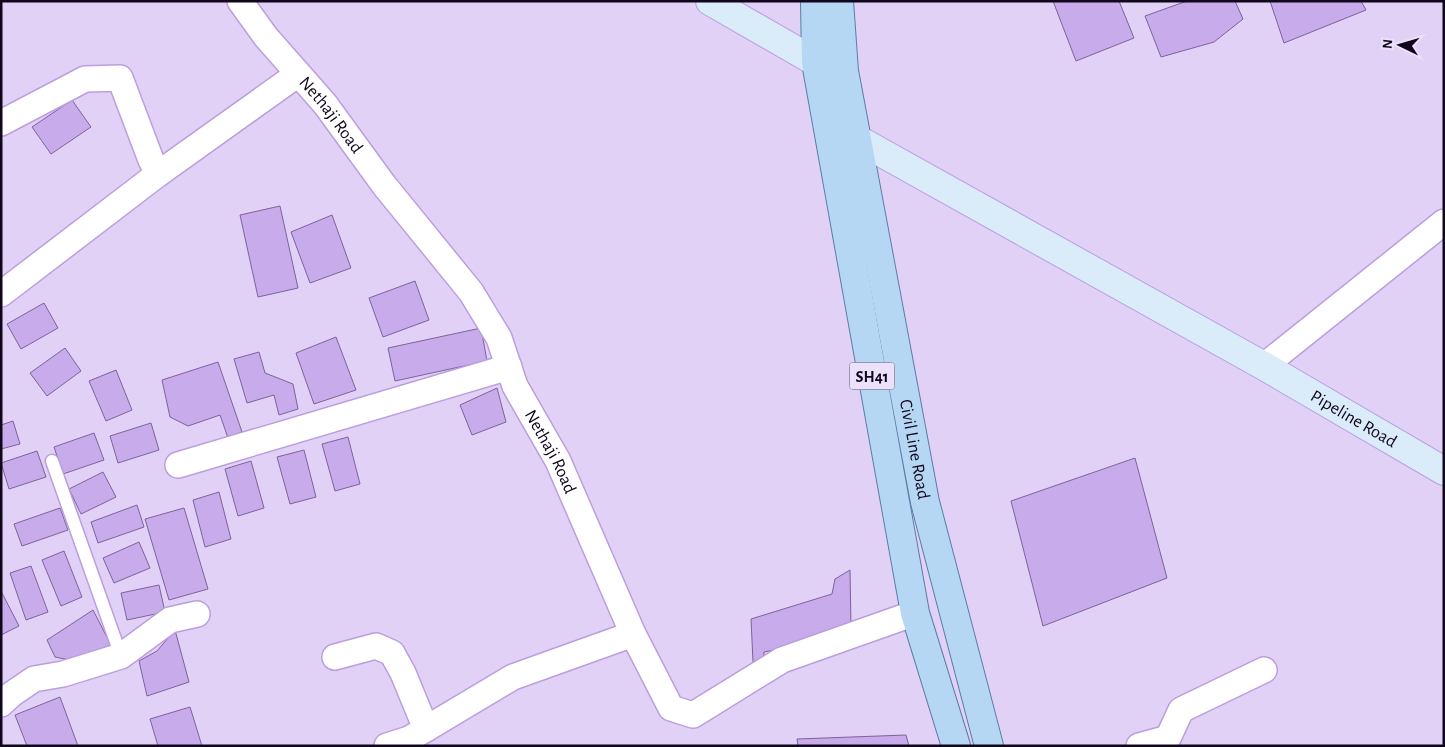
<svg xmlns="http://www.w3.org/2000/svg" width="1445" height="747" viewBox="0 0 1445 747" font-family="'Alegreya Sans',sans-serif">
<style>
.building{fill:#c8abea;stroke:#7d629c}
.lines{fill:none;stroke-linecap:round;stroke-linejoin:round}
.lane-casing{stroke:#bb9fdd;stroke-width:15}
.street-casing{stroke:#bb9fdd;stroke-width:28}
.secondary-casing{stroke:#bb9fdd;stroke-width:30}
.primary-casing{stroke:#5b7da4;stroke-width:30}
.lane{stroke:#fff;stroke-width:12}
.street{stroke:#fff;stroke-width:25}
.secondary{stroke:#daebfa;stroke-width:28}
.primary{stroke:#b5d7f4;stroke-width:28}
.labels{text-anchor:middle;stroke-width:5;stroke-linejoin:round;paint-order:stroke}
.shield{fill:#ece1fb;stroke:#53485f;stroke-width:1}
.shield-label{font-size:16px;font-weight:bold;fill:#11071c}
.street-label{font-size:18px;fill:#11071c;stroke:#ece1fb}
</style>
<rect width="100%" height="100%" fill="#e2d1f7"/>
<!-- building -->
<path class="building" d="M1053 1H1119L1134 38 1076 61Z
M1187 1H1235L1243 19 1214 42 1161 57 1145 16Z
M1270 1H1361L1366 10 1284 43Z
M72 100 91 127 51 154 32 127Z
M280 206 298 288 258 297 240 215Z
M332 215 351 268 310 283 291 232Z
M415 281 429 320 383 337 369 298Z
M44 303 58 328 21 349 7 324Z
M481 328 487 361 395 381 388 348Z
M336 337 356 390 314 404 296 353Z
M65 348 81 371 47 396 30 373Z
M259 352 265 373 293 384 298 409 279 415 274 395 247 403 234 359Z
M218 362 242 432 228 438 220 415 188 426 170 417 162 380Z
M116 370 132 410 106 421 89 381Z
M497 388 506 422 472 435 460 405Z
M13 421 20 444 1 449V425Z
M151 423 159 450 118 463 110 436Z
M94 433 104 460 63 474 54 447Z
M348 437 360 484 335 491 322 444Z
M304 450 316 497 290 504 277 457Z
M37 451 46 477 9 489 1 463Z
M1135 458 1167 578 1043 626 1011 501Z
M251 461 264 508 238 516 225 469Z
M103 472 116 497 81 514 69 489Z
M219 492 231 539 205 547 193 500Z
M137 505 144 527 98 543 91 522Z
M60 508 68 530 22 546 14 524Z
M184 508 208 589 169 600 145 519Z
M139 542 150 568 114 583 103 558Z
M64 551 82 597 61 606 42 560Z
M31 566 48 612 26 620 10 573Z
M850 570 851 628 804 644 764 652 763 662H753L751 619 832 594 835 579Z
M159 585 165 612 127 620 121 593Z
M1 591 19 626 1 635Z
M93 610 111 645 70 660 55 657 47 640Z
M175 630 189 682 147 696 139 661 157 651Z
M60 697 78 746H27L15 715Z
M190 707 202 746H158L150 719Z
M906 735 909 746H798L797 739Z"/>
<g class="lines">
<!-- lane casing -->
<g class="lane-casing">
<path id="lane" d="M52 461 121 656"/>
</g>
<!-- street casing -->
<g class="street-casing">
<g id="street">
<path id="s1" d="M240 1 266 37 325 104 384 185 471 292 499 338 515 386 558 461 633 634 671 708 693 715 782 660 915 613"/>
<path d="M1 123 85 79 120 78 151 160 158 174 298 74"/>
<path d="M1 294 158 174"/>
<path d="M1264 366 1444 222"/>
<path d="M178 465 509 367"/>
<path d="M335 657 376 646 392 653 403 673 426 729"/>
<path d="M1 704 12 694 34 679 63 674 121 656 170 620 197 614"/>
<path d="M387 746 409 739 513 677 633 634"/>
<path d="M1139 746 1168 738 1181 710 1264 670"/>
</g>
</g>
<!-- secondary casing -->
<g class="secondary-casing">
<g id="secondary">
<path d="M710 1 816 62"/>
<path id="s2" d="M857 139 1264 366 1444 471"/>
</g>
</g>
<!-- primary casing -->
<g class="primary-casing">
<g id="primary">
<path d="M815 1 816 62 915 613 956 746"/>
<path id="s3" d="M839 1 844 71 925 502 989 746"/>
</g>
</g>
<!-- lane -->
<use href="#lane" class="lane"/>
<!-- street -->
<use href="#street" class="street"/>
<!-- secondary -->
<use href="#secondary" class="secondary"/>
<!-- primary -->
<use href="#primary" class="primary"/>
</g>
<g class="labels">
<!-- shield labels -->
<rect class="shield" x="849.5" y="362.5" width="45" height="27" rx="4"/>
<g class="shield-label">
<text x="872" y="382">SH41</text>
</g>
<!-- street labels -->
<g class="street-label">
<text dy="6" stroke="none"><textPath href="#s1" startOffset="146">Nethaji Road</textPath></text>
<text dy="6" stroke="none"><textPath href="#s2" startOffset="570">Pipeline Road</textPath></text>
<text dy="6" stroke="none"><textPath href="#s3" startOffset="455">Civil Line Road</textPath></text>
<text dy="6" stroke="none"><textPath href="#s1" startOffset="551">Nethaji Road</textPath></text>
</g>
</g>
<!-- border -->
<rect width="1445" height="747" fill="none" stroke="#11071c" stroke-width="5"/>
<!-- north arrow -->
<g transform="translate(1400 45) rotate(275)" stroke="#ece1fb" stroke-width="4" paint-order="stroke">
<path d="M0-4L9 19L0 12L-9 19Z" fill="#11071c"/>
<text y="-8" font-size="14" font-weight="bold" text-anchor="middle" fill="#11071c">N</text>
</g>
</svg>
